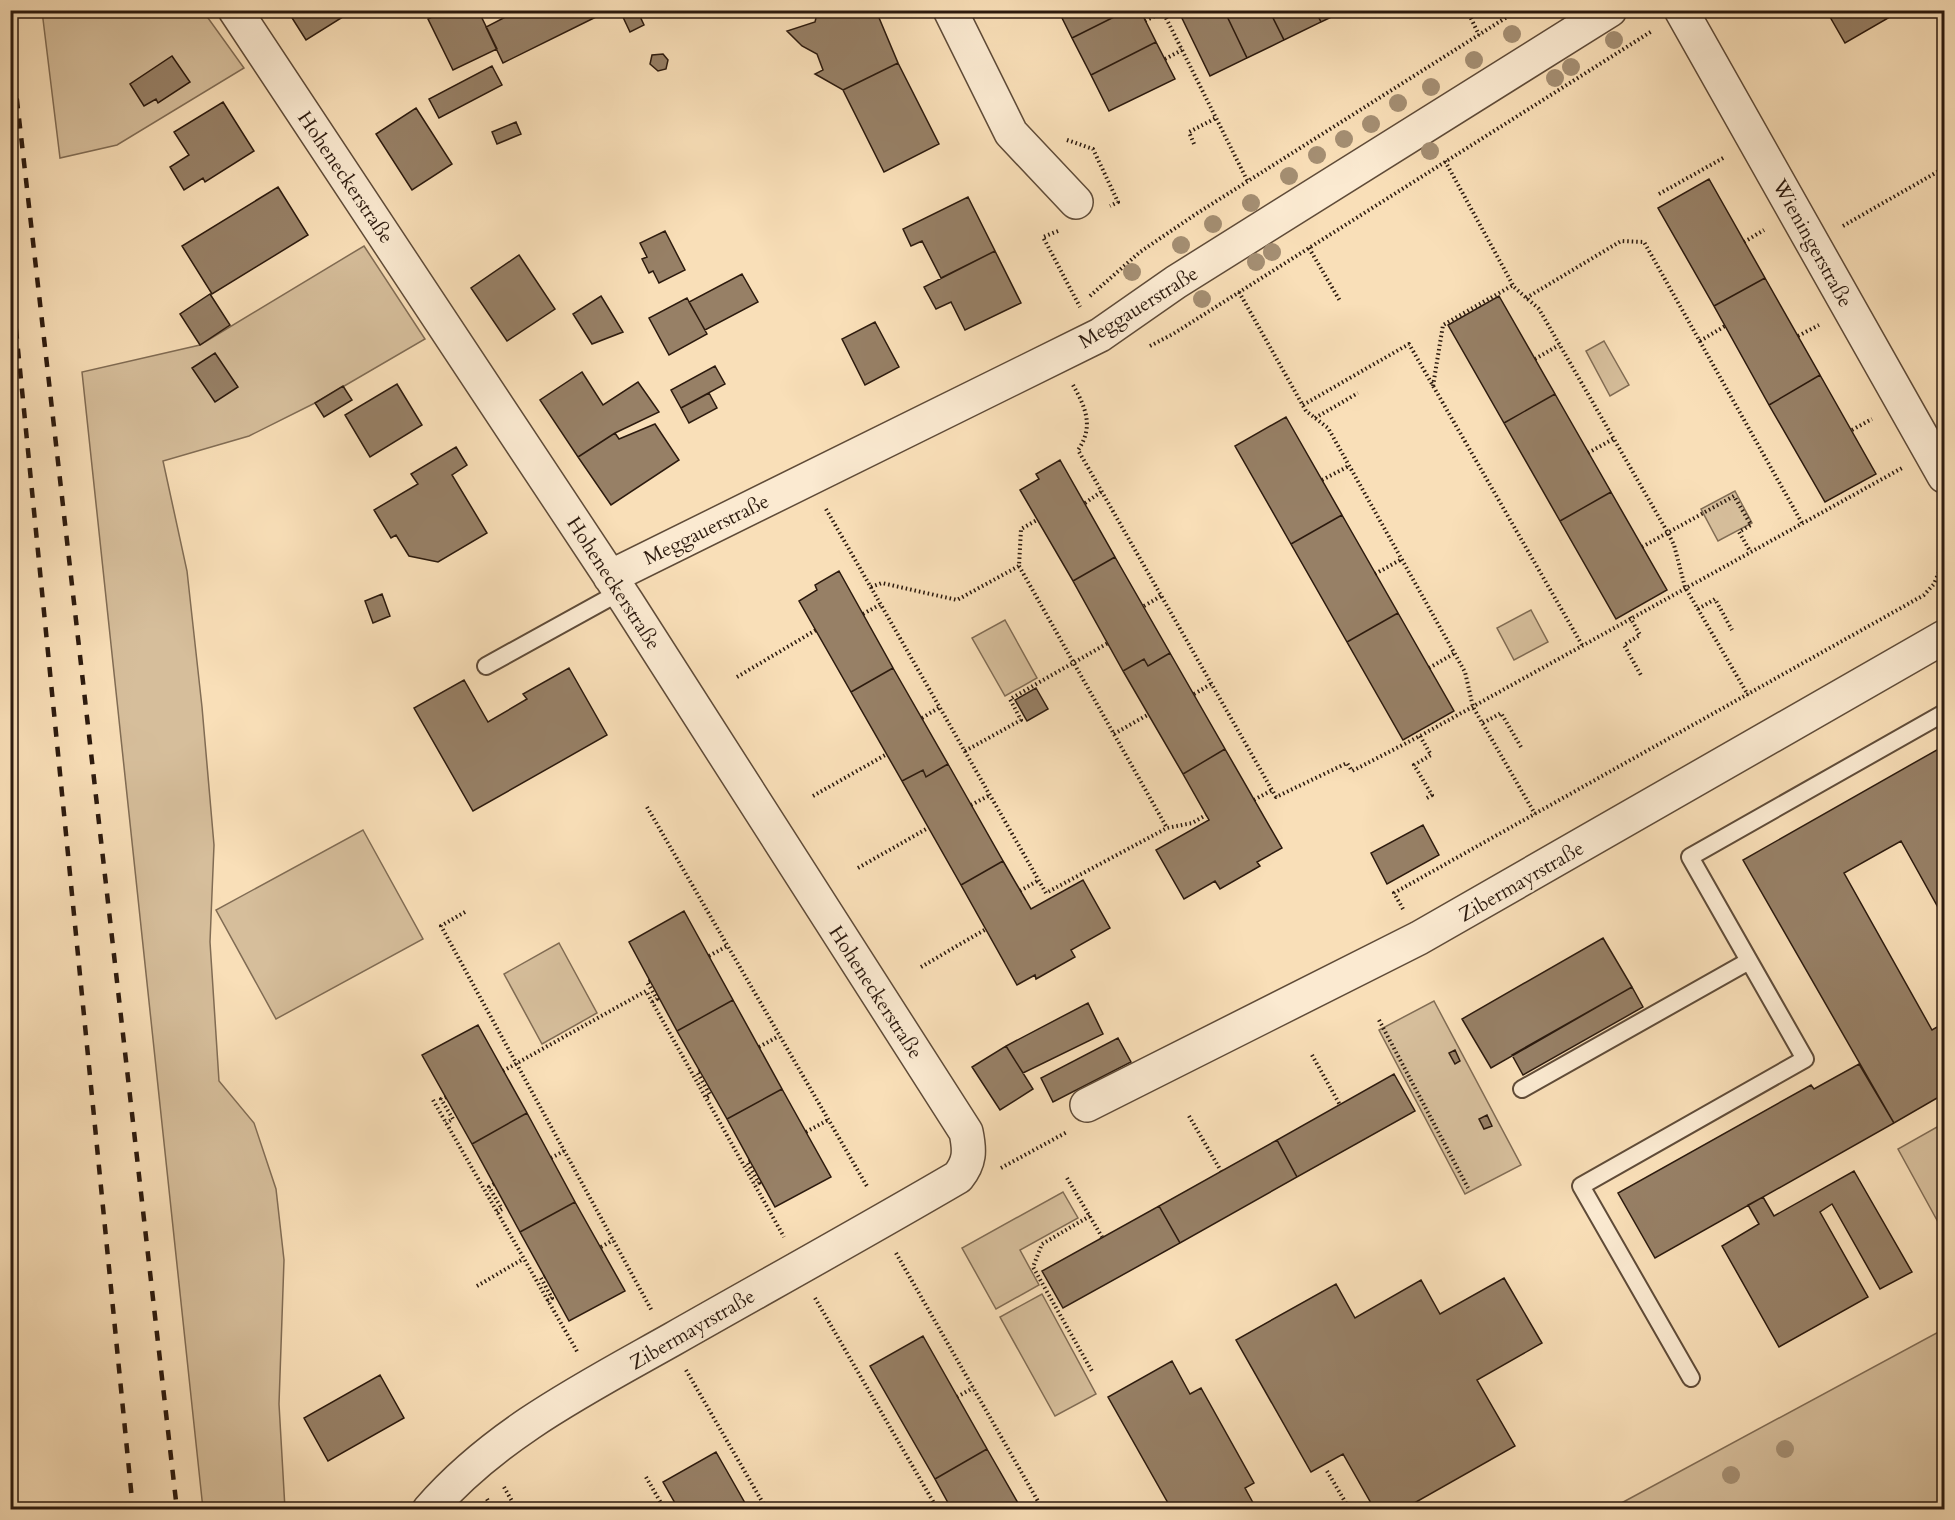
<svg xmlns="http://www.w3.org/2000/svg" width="1955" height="1520" viewBox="0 0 1955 1520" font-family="Cardo,serif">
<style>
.green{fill:#d6be9b;stroke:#816c54;stroke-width:1.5}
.building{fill:#978066;stroke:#2c1a0e;stroke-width:1.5}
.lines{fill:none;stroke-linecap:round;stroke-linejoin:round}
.lane-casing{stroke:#5f4b38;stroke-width:20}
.street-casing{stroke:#5f4b38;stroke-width:36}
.path{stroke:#2c1a0e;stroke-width:4;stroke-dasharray:1.5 3;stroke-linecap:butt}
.lane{stroke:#fbead1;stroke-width:16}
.street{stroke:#fbead1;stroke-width:33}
.rail{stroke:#2c1a0e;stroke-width:4.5;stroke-dasharray:10 10;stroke-linecap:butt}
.tree{fill:#a48e72}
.labels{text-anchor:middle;stroke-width:4.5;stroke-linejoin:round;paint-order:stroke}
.street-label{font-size:20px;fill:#2c1a0e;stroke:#fbead1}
</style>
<rect width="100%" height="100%" fill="#f9dfb8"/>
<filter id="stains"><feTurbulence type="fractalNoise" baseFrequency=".00333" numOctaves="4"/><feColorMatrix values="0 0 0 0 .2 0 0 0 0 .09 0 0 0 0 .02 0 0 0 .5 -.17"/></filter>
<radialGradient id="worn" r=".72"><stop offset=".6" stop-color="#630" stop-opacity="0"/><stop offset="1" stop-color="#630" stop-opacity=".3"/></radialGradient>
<!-- green -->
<path class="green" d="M42 11H203L244 68 117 145 60 158Z
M364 246 425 339 315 403 249 436 163 461 187 571 202 707 214 845 210 942 219 1081 254 1123 276 1189 284 1260 279 1404 285 1509H203L82 372 200 345Z
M1604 341 1629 385 1610 396 1586 351Z
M1735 491 1752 523 1718 541 1701 509Z
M1531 610 1548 642 1514 660 1497 628Z
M1005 620 1037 678 1005 696 972 638Z
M363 830 423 939 276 1019 216 910Z
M559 943 597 1013 542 1044 504 974Z
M1434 1001 1521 1165 1465 1194 1379 1030Z
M1944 1123V1233L1898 1149Z
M1063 1192 1078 1218 1020 1250 1039 1285 996 1309 962 1248Z
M1042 1294 1096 1394 1055 1416 1000 1317Z
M1944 1329V1509L1614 1507Z"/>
<!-- building -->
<path class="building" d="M287 10H354L306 40Z
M446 10H478L497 49 453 70 428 19Z
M519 10H603L604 13 503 63 486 27Z
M628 10H637L644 25 630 32 621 13Z
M818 10H881L877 13 898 63 843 90 815 74 823 70 817 54 802 46 787 31 815 22Z
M1058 10H1128L1072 38Z
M1128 10H1140L1156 42 1091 75 1072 38Z
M1178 10H1224L1247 58 1210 76Z
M1224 10H1269L1284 40 1247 58Z
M1269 10H1315L1321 22 1284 40Z
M1315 10H1346L1321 22Z
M1826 10H1902L1845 43Z
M1156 42 1175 79 1109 111 1091 75Z
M663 54 668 60 666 69 658 71 650 64 652 55Z
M172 56 190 82 158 103 156 99 144 106 130 84Z
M898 63 939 144 884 172 843 90Z
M492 66 502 85 439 118 429 99Z
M223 102 254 151 205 182 203 178 184 190 170 167 189 155 174 132Z
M416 108 452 164 412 190 376 134Z
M516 122 521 134 497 144 492 132Z
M1709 179 1765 278 1714 306 1658 208Z
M278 187 308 235 212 294 182 246Z
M968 197 995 251 941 278 922 241 911 246 903 229Z
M665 231 685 270 659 283 653 271 649 273 642 259 647 257 640 243Z
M995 251 1021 303 965 330 951 302 936 309 924 287Z
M519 255 555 309 507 341 471 288Z
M742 274 758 302 705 330 689 302Z
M1765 278 1820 375 1769 405 1714 306Z
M210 294 230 325 200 345 180 314Z
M601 296 623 332 592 344 573 314Z
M1499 296 1555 394 1504 423 1448 325Z
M687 298 707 334 669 355 649 318Z
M875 322 899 367 865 385 842 339Z
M215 353 238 387 215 402 192 368Z
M715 366 725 384 681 408 671 390Z
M582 372 603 405 638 382 659 412 615 433 578 457 540 400Z
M1820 375 1876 474 1825 502 1769 405Z
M397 384 422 425 370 457 345 415Z
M343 386 352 400 324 417 315 403Z
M709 393 717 408 689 423 681 408Z
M1555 394 1611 492 1560 521 1504 423Z
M1286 417 1342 515 1291 544 1235 446Z
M655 424 679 460 611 505 578 457 615 433 619 439Z
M456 447 467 465 452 475 487 533 438 562 409 556 396 535 391 538 374 510 418 484 411 474Z
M1060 460 1115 557 1073 581 1020 490 1039 479 1036 474Z
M1611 492 1667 590 1616 619 1560 521Z
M1342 515 1398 613 1347 642 1291 544Z
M1115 557 1170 653 1148 666 1144 659 1123 671 1073 581Z
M839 571 893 668 851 692 799 601 817 590 815 585Z
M382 594 390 616 373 623 365 601Z
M1398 613 1454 711 1403 740 1347 642Z
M1170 653 1225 749 1183 774 1123 671 1144 659 1148 666Z
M569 668 607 735 473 811 414 708 464 680 488 722 527 699 523 694Z
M893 668 948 764 926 777 923 770 902 781 851 692Z
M1036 688 1048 709 1027 721 1015 700Z
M1942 747 1944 752V918L1901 841 1844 873 1932 1030 1944 1023V1094L1894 1123 1743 860Z
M1225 749 1282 848 1257 862 1260 866 1220 889 1215 881 1184 899 1156 850 1209 820 1183 774Z
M948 764 1003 861 961 885 902 781 923 770 926 777Z
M1423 825 1439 855 1387 884 1371 853Z
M1003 861 1031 909 1083 880 1110 928 1071 950 1075 957 1036 979 1035 975 1017 985 961 885Z
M684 911 733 1000 677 1031 629 942Z
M1603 938 1632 987 1491 1068 1462 1019Z
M1632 987 1643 1007 1523 1075 1512 1055Z
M733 1000 782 1089 727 1119 677 1031Z
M1088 1003 1103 1034 1023 1073 1006 1046Z
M478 1025 527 1113 472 1144 422 1055Z
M1118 1038 1131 1062 1053 1102 1041 1078Z
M1006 1046 1033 1089 1000 1110 972 1067Z
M1455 1050 1460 1061 1455 1064 1449 1053Z
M1859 1064 1894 1123 1655 1258 1618 1193 1811 1085 1814 1089Z
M1394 1074 1415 1111 1297 1177 1277 1140Z
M782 1089 831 1177 775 1207 727 1119Z
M527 1113 575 1202 520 1232 472 1144Z
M1487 1115 1492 1126 1484 1129 1479 1119Z
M1277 1140 1297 1177 1180 1243 1159 1206Z
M1854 1171 1912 1272 1880 1289 1832 1204 1820 1212 1868 1297 1779 1347 1722 1246 1759 1224 1748 1205 1763 1197 1774 1216Z
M575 1202 625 1291 569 1321 520 1232Z
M1159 1206 1180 1243 1063 1308 1042 1271Z
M1504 1278 1542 1343 1477 1380 1515 1446 1402 1510H1375L1343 1454 1311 1472 1236 1340 1336 1284 1355 1318 1421 1280 1440 1314Z
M923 1336 987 1449 935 1479 870 1366Z
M1172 1361 1190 1394 1201 1388 1254 1483 1245 1488 1257 1510H1172L1108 1397Z
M380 1375 404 1418 328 1461 304 1418Z
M987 1449 1022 1510H952L935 1479Z
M716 1452 749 1510H679L663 1482Z"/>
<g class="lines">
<!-- lane casing -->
<g class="lane-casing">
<path id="lane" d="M486 666 620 592
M1522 1089 1749 961
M1691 1378 1581 1186 1805 1059 1690 857 1944 713"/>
</g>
<!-- street casing -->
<g class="street-casing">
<path id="street" d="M235 10 627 602 966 1132C970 1151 970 1162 958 1177 864 1232 768 1285 673 1339 586 1388 496 1433 429 1510
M950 10 1011 133 1076 202
M1681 10 1944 476
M610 577 1100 335 1176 282 1610 10
M1087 1105 1419 938 1944 637"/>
</g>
<!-- path -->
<path class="path" d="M1162 10 1248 182
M1467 10 1479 35
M1145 21 1163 12
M1165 59 1182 50
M1067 140 1093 149 1118 202 1110 206
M1194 144 1189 132 1216 118
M1445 161 1514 287 1539 309 1668 533 1674 545 1685 587 1748 695
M1659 194 1725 157
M1843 226 1944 168
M1058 231 1043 237 1080 307
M1744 242 1764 230
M1309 248 1340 301
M1239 292 1306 411 1328 428 1465 672 1473 707 1535 814
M1090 296 1140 252 1196 214 1518 10
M1526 298 1621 241 1644 242 1802 523
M1798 336 1819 325
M1700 341 1725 326
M1150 346 1173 334 1652 31
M1535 359 1559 345
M1073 385C1086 408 1094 427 1078 450L1276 797 1347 763 1352 771 1420 736 1902 468
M1433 386 1443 325 1513 285
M1303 405 1409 344 1582 645
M1315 418 1358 393
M1852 430 1872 419
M1588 453 1613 439
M1322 480 1349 466
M1085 503 1101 492
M826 509 1046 893 1167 828 1192 823 1206 815
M1642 547 1734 496 1751 525 1739 532 1750 551
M1019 566 1167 828
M1375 574 1402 559
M871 587 882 583 957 600 1019 566 1021 529 1037 520
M1144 606 1161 596
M1698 609 1715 599 1732 630
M863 614 881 604
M1630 617 1640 635 1624 645 1642 677
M1429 668 1455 653
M737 677 816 630
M1194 694 1211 684
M922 718 940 707
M1483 723 1501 713 1521 747
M1114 734 1149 714
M1420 736 1431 755 1414 765 1432 795 1425 799
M965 751 1021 720 1010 699 1108 643
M813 796 887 754
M1254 800 1272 790
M971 805 990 795
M647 807 868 1188
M858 868 928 828
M1020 891 1039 880
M1403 909 1394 893 1924 595 1934 584 1944 560
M465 912 441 926 652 1311
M709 956 727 946
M921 967 986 929
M650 981 647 982 657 999 652 1002
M1379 1020 1468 1188
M759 1047 779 1036
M1312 1055 1340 1105
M503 1071 646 991 784 1237
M700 1071 697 1072 710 1095 706 1098
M446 1097 441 1099 453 1119 446 1123
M433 1100 578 1353
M1189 1116 1221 1171
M806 1132 828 1120
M551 1158 564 1151
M750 1161 747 1162 759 1183 755 1185
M1001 1168 1067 1132
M1067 1178 1102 1237
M494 1184 489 1187 502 1209 497 1212
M1090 1216 1042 1244 1033 1267 1093 1373
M601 1247 613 1240
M896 1253 1043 1510
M545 1276 541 1278 552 1298 547 1301
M477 1286 523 1259
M815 1298 938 1510
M686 1370 767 1510
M957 1397 973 1388
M1327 1471 1350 1510
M646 1477 665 1510
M504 1487 517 1510
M487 1499 493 1510
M388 1507 390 1510
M1030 1510 1040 1504"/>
<!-- lane -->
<use href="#lane" class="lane"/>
<!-- street -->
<use href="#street" class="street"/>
<!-- rail -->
<path class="rail" d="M10 39 177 1510
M10 269 133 1510"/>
</g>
<!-- trees -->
<g class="tree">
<circle cx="1512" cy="34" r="9"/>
<circle cx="1614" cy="40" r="9"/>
<circle cx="1474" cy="60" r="9"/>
<circle cx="1571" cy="67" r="9"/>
<circle cx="1555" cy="78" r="9"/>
<circle cx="1431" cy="87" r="9"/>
<circle cx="1398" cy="103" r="9"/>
<circle cx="1371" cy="124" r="9"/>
<circle cx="1344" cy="139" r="9"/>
<circle cx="1430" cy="151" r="9"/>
<circle cx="1317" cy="155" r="9"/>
<circle cx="1289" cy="176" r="9"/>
<circle cx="1251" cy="203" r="9"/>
<circle cx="1213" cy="224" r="9"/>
<circle cx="1181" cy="245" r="9"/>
<circle cx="1272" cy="252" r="9"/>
<circle cx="1256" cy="262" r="9"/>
<circle cx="1132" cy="272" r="9"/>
<circle cx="1202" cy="299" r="9"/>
<circle cx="1785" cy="1449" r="9"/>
<circle cx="1731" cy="1475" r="9"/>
</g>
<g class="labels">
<!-- street labels -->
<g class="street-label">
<text transform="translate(346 177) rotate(56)" y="7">Hoheneckerstraße</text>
<text transform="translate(1813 243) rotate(61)" y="7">Wieningerstraße</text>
<text transform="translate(1138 307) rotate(-32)" y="7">Meggauerstraße</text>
<text transform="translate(706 529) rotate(-26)" y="7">Meggauerstraße</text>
<text transform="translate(614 583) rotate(57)" y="7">Hoheneckerstraße</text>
<text transform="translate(1521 881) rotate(-30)" y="7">Zibermayrstraße</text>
<text transform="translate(876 992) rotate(57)" y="7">Hoheneckerstraße</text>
<text transform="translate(692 1329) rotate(-30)" y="7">Zibermayrstraße</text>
</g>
</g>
<!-- margin -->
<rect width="1955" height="1520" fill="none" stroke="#f9dfb8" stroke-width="36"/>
<rect x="12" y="12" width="1931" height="1496" fill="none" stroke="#2c1a0e" stroke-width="3"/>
<rect x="18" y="18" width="1919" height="1484" fill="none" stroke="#2c1a0e" stroke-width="1.5"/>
<rect width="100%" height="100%" filter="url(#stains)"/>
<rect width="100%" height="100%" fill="url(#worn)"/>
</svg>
